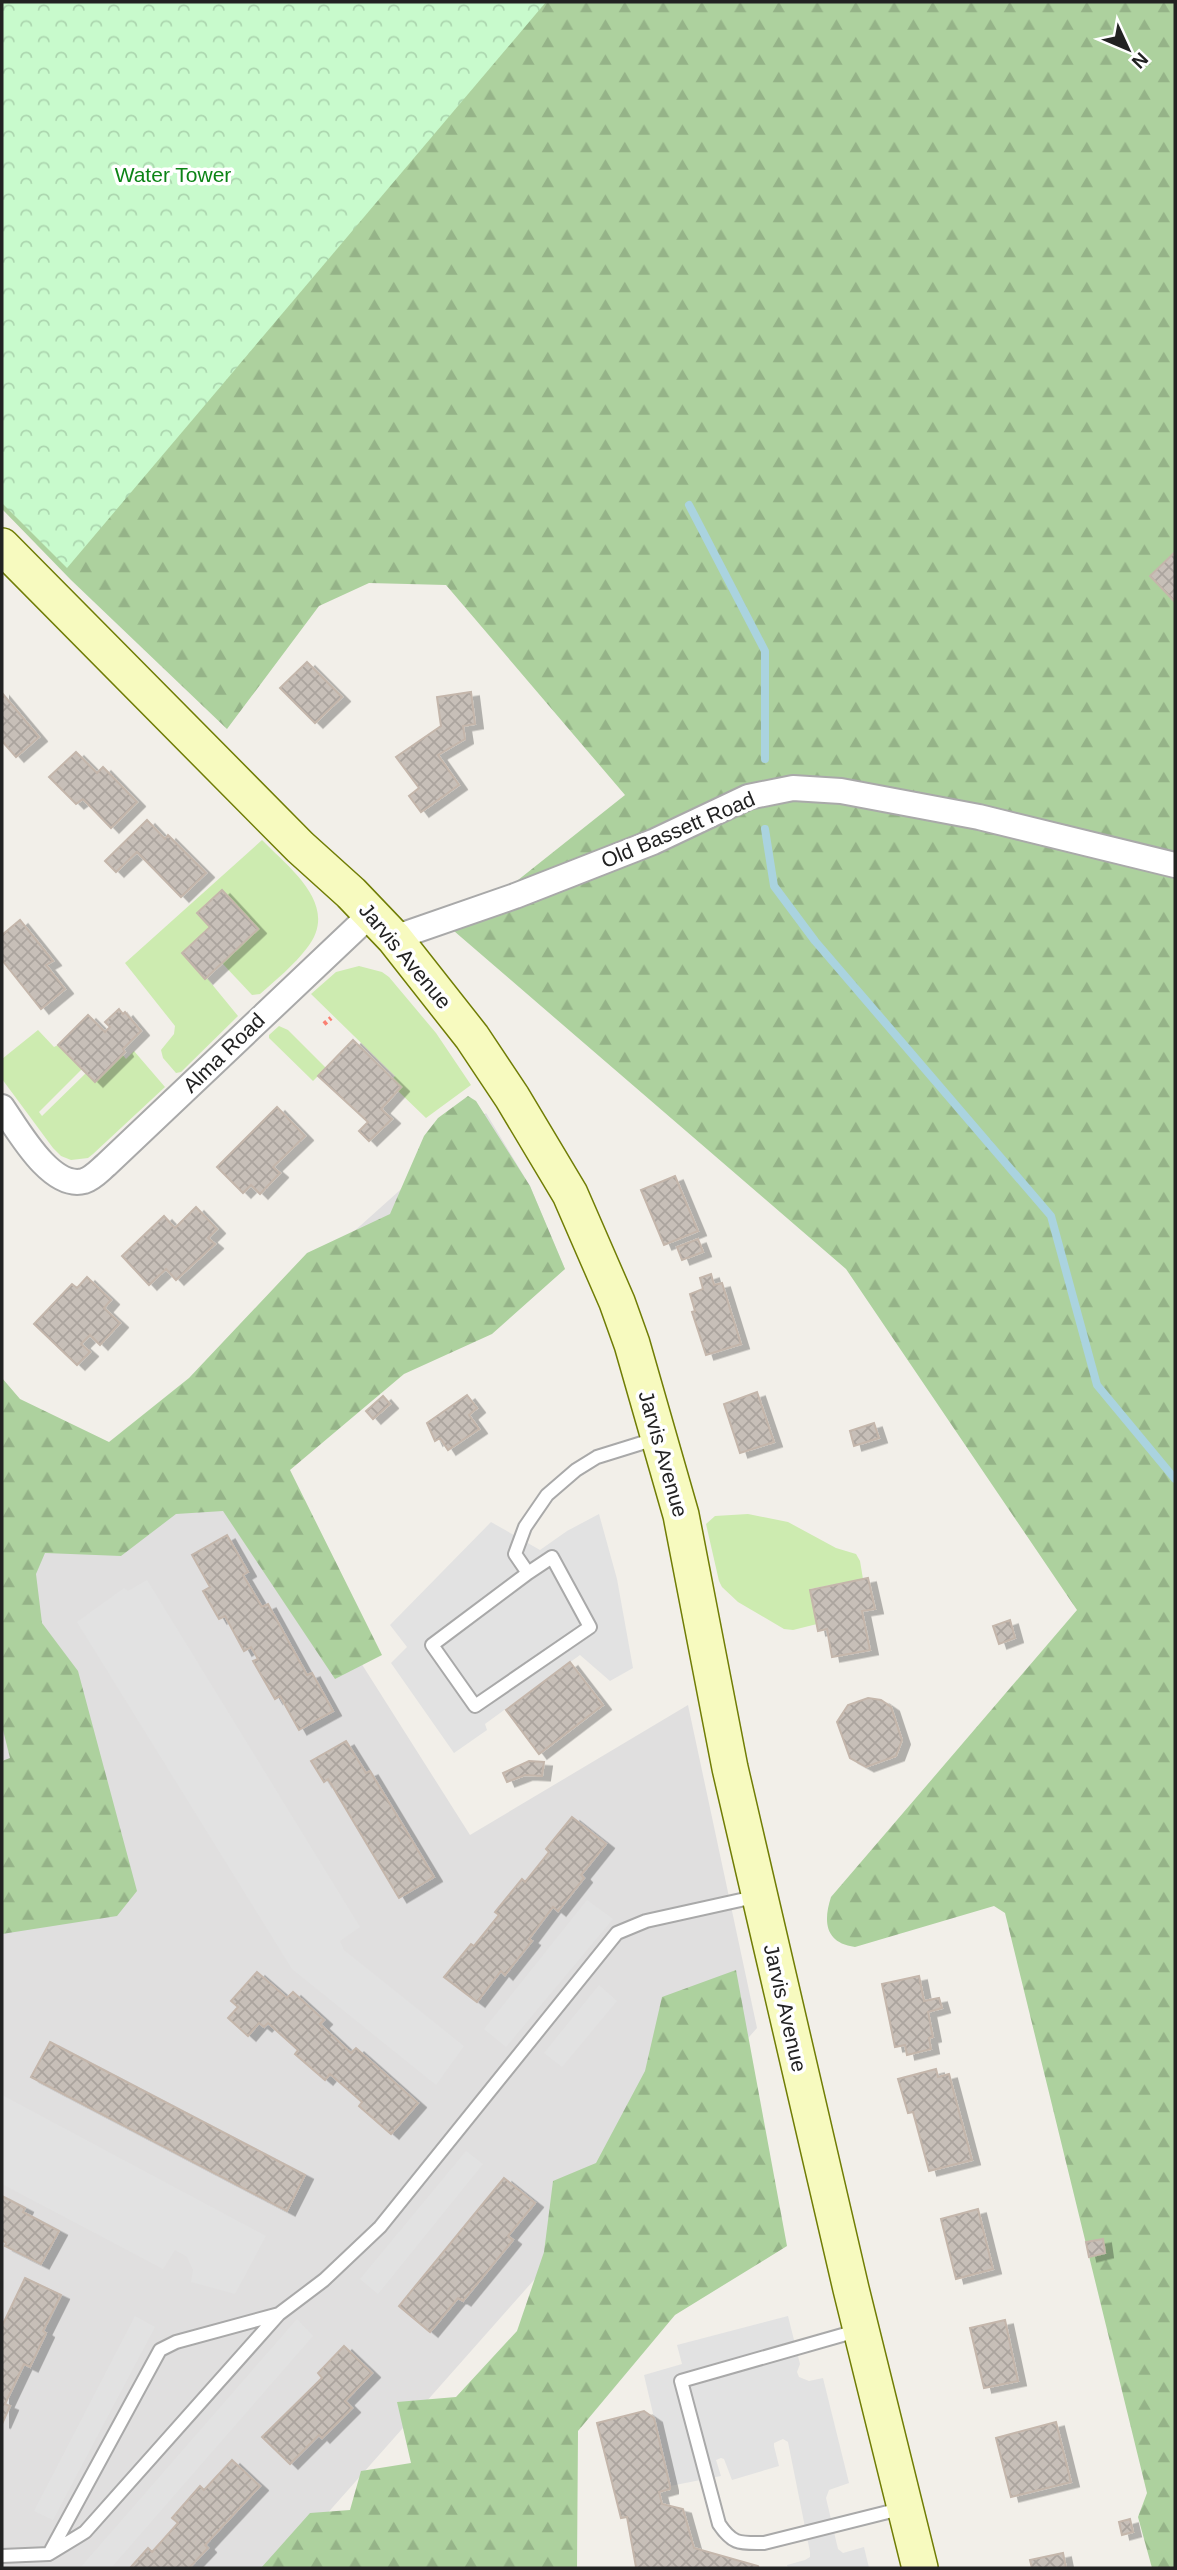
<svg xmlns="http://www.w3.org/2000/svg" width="1177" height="2570" viewBox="0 0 1177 2570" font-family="Arial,sans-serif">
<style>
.residential{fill:#e0dfdf}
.grass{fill:#cdebb0}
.forest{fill:url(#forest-firs)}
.park{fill:url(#park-crowns)}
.parking{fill:#e2e2e2}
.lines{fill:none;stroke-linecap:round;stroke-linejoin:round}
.stream{stroke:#aad3df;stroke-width:8}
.building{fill:url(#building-cross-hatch);stroke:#c4b6ab;stroke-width:2;filter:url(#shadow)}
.lane-casing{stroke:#a9a9a9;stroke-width:16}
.street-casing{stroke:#a9a9a9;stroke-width:28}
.secondary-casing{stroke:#707d05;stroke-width:38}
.path{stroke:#fa8072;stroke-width:4.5;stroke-dasharray:3.5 3.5;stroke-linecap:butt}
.lane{stroke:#fff;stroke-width:12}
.street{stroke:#fff;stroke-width:24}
.secondary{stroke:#f7fabf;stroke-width:35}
.labels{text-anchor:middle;stroke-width:7;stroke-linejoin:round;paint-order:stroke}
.park-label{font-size:21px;fill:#0c8416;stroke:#fff}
.street-label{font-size:21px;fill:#222;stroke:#fff}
</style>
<defs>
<pattern id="forest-firs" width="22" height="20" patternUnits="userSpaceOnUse" patternTransform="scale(1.75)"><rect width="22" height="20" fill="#add19e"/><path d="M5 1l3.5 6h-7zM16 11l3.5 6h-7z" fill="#95b388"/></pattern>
<pattern id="park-crowns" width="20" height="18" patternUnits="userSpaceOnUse" patternTransform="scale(1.75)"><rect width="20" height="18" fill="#c8facc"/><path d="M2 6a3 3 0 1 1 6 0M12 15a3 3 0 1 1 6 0" fill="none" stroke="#acd6af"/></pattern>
<pattern id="building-cross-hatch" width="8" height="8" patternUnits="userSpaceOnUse" patternTransform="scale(1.75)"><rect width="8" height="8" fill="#c7bfb8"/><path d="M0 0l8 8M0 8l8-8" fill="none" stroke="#aba49e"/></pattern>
<filter id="shadow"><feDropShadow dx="8" dy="4.5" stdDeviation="0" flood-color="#0004"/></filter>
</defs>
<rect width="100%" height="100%" fill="#f2efe9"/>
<!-- residential -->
<path class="residential" d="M486 1113 530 1186 565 1269 242 1475 470 1835 688 1705 757 2028 279 2568H2V1547Z"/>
<!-- grass -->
<path class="grass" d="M262 840C289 868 341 905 307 948 294 965 276 980 260 994L252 995 222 963 258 929 222 890 210 927 182 953 205 978 206 977 238 1016 181 1072 176 1073 163 1058 161 1050 174 1034 175 1026 125 963Z
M359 966 382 972 389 977 436 1033 471 1085 426 1118 398 1091 401 1087 392 1079 395 1076 311 994 336 972Z
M279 1026 288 1030 326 1068 313 1081 269 1038V1035Z
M38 1030 54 1047 58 1045 82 1069 39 1112 42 1116 86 1073 122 1054 126 1059 134 1051 165 1087 93 1154 88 1158 71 1160 61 1156 53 1148 2 1079V1059Z
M748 1514 788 1522 836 1548 856 1554 860 1561 863 1579 810 1589 817 1624 793 1630 784 1629 738 1602 722 1587 719 1581 706 1524 715 1516Z"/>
<!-- forest -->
<path class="forest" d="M2 2H1175V2568H1152L1138 2517 1147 2493 1005 1913 994 1906 855 1947C825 1943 823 1922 831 1897L1077 1610 846 1269 454 931 625 795 446 585 369 583 319 606 227 729 71 580 2 509Z
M468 1096 476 1101 530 1186 565 1269 492 1334 404 1374 290 1470 382 1655 335 1679 223 1511 176 1514 121 1556 45 1553 36 1574 42 1623 78 1671 137 1891 117 1916 2 1934V1761L10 1758 2 1726V1378L20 1399 109 1442 189 1378 307 1253 390 1214 424 1136 438 1118Z
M736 1970 787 2246 675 2315 578 2431 577 2568H261L310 2513 350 2510 361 2471 411 2463 397 2402 456 2397 517 2331 544 2252 553 2181 596 2163 645 2071 662 1997Z"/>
<!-- park -->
<path class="park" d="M2 2H546L67 568 2 503Z"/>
<!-- parking -->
<path class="parking" d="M599 1514 617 1579 633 1668 610 1681 580 1655 485 1724 487 1730 454 1753 391 1663 407 1647 390 1625 491 1522 540 1550 567 1531Z
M147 1580 360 1927 340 1941 344 1950 464 2046 436 2085 292 1969 77 1622 124 1588 128 1591Z
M587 1900 613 1919 506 2047 484 2029Z
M599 1985 617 2001 562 2067 544 2053Z
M2 2095 266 2236 235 2294 191 2282 193 2270 187 2257 175 2250 163 2269 2 2184Z
M466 2151 483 2164 378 2294 360 2279Z
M135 2316 155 2327 53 2520 34 2511Z
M788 2316 800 2364 797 2372 799 2377 809 2381 823 2378 849 2483 829 2490 826 2498 838 2549 843 2553 864 2547 869 2568H788L787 2565 805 2560 810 2557V2552L788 2442 783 2439 774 2443V2446L779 2466 732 2480 724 2459 721 2458 716 2460 721 2476 670 2486 644 2375 682 2364 677 2345Z
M297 2319 313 2336 111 2568H80Z"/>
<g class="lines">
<!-- stream -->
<path class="stream" d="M689 505 765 651V759
M765 829 774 886 815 941 1051 1216 1097 1385 1175 1479"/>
</g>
<!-- building -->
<path class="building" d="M1175 552V602L1150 576Z
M307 662 342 697 315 723 280 688Z
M471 692 475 724 463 726 465 739 438 755 459 785 421 812 409 796 419 788 396 757 441 726 437 697Z
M2 693 39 737 16 757 2 741Z
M76 752 97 773 103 767 137 802 111 828 83 799 76 804 49 777Z
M147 820 165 839 168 835 206 873 181 897 137 852 116 872 105 861Z
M222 890 258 929 205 979 182 953 210 927 197 913Z
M20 920 53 961 46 965 65 989 41 1009 2 960V935Z
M119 1009 123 1014 125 1012 141 1031 123 1049 125 1052 95 1082 58 1045 88 1015 105 1032 110 1027 105 1022Z
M353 1040 401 1087 381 1109 392 1119 369 1141 359 1131 368 1122 318 1076Z
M277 1107 305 1136 273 1167 280 1173 260 1194 251 1185 243 1193 217 1167Z
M675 1176 698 1231 664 1245 641 1190Z
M196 1207 217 1229 208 1238 215 1244 176 1280 166 1269 149 1285 122 1256 164 1216 175 1228Z
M698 1239 703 1252 682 1260 677 1247Z
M711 1274 714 1285 722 1283 741 1344 706 1355 692 1312 695 1311 690 1294 703 1289 700 1278Z
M87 1277 111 1300 104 1308 120 1323 100 1345 90 1335 81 1344 90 1352 77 1365 34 1324 72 1284 77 1288Z
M757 1392 774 1442 740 1453 724 1404Z
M467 1395 477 1408 469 1415 479 1429 448 1450 440 1438 435 1441 427 1423Z
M383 1396 390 1404 373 1419 366 1411Z
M874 1423 879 1438 854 1446 850 1431Z
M227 1535 248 1572 243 1575 262 1607 268 1604 307 1675 312 1673 333 1711 299 1730 280 1696 275 1699 253 1661 258 1659 251 1647 244 1651 225 1616 219 1619 203 1591 210 1587 192 1555Z
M868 1578 875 1609 862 1611 870 1650 832 1657 827 1629 818 1631 810 1590Z
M1010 1620 1015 1638 999 1644 993 1626Z
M570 1662 603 1705 539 1754 506 1710Z
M868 1698 881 1700 891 1707 902 1740 896 1756 866 1767 850 1758 837 1722 848 1705Z
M346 1741 366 1773 370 1771 434 1877 399 1898 328 1779 324 1782 311 1761Z
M529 1761 544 1762 542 1776 525 1775 507 1782 503 1773Z
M572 1817 606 1844 581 1875 584 1878 558 1911 553 1907 529 1939 532 1941 505 1975 501 1971 477 2002 444 1977 471 1944 474 1946 499 1915 495 1912 522 1879 525 1882 549 1852 546 1849Z
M257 1972 287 1998 293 1992 324 2020 320 2024 351 2053 356 2048 418 2103 391 2134 359 2106 362 2102 330 2074 325 2080 295 2054 298 2050 268 2023 264 2027 259 2023 248 2036 228 2018 238 2007 231 2001Z
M919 1976 924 2001 939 1998 942 2008 928 2012 933 2037 929 2038 931 2049 907 2055 905 2045 895 2047 882 1984Z
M50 2042 305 2175 287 2211 31 2077Z
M936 2069 938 2077 949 2074 972 2160 929 2171 913 2112 908 2113 898 2079Z
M504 2178 535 2203 508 2236 513 2240 463 2301 458 2298 430 2332 399 2306Z
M2 2196 25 2208 23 2212 59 2231 41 2264 5 2246 6 2243 2 2240Z
M978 2209 993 2269 956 2279 941 2219Z
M1103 2239 1105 2253 1089 2257 1086 2242Z
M25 2278 61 2295 43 2331 46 2333 30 2367 24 2364 5 2404 10 2406 2 2424V2326Z
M1005 2320 1018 2381 984 2388 970 2328Z
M344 2346 372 2373 345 2401 352 2408 322 2438 319 2435 290 2464 262 2437 322 2378 318 2373Z
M644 2411 654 2418 670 2486V2489L659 2492 662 2504 683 2509 694 2548 758 2566 759 2568H635L636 2567 627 2517 621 2518 597 2423Z
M1056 2422 1071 2482 1011 2497 996 2438Z
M232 2460 260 2486 205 2545 208 2548 189 2568H130L148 2548 152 2552 178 2523 172 2518 200 2486 204 2490Z
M1130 2519 1133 2532 1122 2535 1119 2522Z
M1063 2553 1066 2568H1032L1030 2560Z"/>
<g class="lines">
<!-- lane casing -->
<g class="lane-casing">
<path id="lane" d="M528 1573 432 1645 475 1706 590 1627 552 1557 528 1573 515 1554 525 1527 547 1495 576 1470 597 1457 655 1439
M279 2314 324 2280 380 2227 617 1933 646 1921 759 1896
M860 2330 681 2381 719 2524C733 2545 740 2543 764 2543L904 2508
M2 2556 49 2554 85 2532 279 2314 176 2342 160 2350 49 2554"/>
</g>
<!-- street casing -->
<g class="street-casing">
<path id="street" d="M394 938 515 896 653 842 748 797 793 788 841 791 979 817 1175 865
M2 1107C18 1130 51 1190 84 1181 93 1178 99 1171 106 1165L371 914"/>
</g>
<!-- secondary casing -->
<g class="secondary-casing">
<path id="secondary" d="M2 546 300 847 351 893 394 938 472 1037 512 1097 570 1194 617 1302 632 1344 681 1515 730 1768 851 2289 920 2568"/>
</g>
<!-- path -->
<path class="path" d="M324 1024 331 1018"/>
<!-- lane -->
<use href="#lane" class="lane"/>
<!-- street -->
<use href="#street" class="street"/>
<!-- secondary -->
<use href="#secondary" class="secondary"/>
</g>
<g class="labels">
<!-- park labels -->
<g class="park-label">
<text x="173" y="182">Water Tower</text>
</g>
<!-- street labels -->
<g class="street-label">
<text transform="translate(678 830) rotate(-23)" y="7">Old Bassett Road</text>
<text transform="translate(405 956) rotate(50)" y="7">Jarvis Avenue</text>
<text transform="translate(224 1053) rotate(-44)" y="7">Alma Road</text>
<text transform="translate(663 1454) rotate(74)" y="7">Jarvis Avenue</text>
<text transform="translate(785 2008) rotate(77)" y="7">Jarvis Avenue</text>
</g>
</g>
<!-- border -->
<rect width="1177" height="2570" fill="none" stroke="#222222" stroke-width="7"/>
<!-- north arrow -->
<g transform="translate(1128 49) rotate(134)" stroke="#ffffff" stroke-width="5" paint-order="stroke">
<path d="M0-5L12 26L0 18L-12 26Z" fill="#222222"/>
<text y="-10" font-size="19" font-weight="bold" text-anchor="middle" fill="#222222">N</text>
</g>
</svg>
